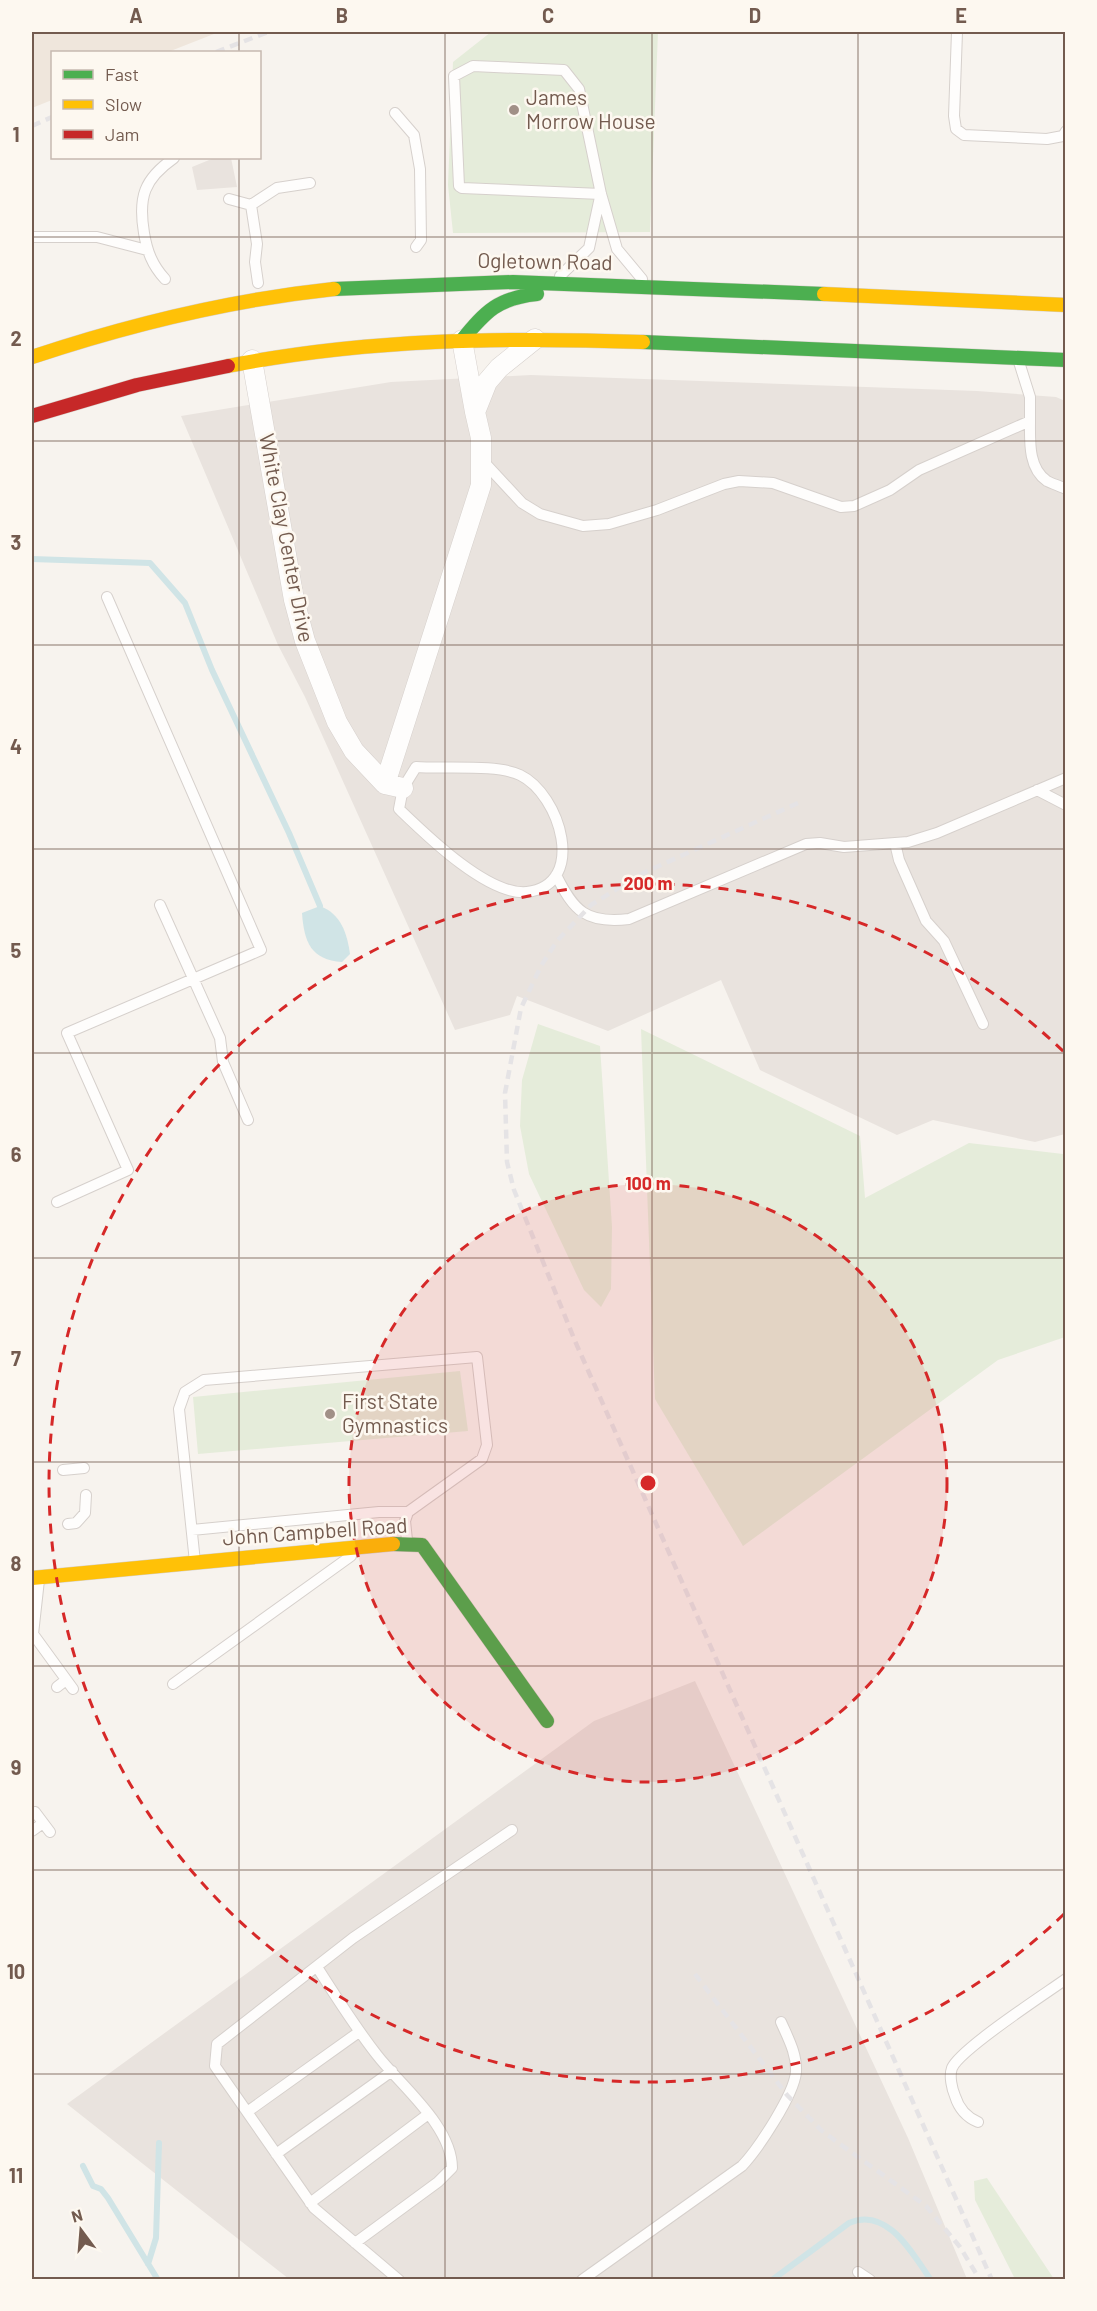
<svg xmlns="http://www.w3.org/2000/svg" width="1097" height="2311" viewBox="0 0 1097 2311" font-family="Barlow,sans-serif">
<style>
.residential{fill:#efe6dc}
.industrial{fill:#e9e3de}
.green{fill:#e5ecda}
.water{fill:#d0e4e6}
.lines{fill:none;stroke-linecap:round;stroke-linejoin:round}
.stream{stroke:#d0e4e6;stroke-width:6}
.lane-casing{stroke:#d6d0cc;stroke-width:12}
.street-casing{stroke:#d6d0cc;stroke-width:21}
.fast-casing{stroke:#d6d0ca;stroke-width:15}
.slow-casing{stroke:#d6d0ca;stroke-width:15}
.jam-casing{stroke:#d6d0ca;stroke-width:15}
.lane{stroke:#fefdfc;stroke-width:10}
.street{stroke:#fefdfc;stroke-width:20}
.fast{stroke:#4caf50;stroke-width:14}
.slow{stroke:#ffc107;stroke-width:14}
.jam{stroke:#c62828;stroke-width:14}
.rail{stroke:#e5e3e5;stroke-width:4.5;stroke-dasharray:9 6;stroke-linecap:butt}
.grid{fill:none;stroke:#735b4f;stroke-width:1.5;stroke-opacity:0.55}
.ring{fill:none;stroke:#d62828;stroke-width:3;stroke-dasharray:10 8}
.poi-dot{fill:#a19087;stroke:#fdf8f0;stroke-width:2}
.labels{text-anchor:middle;stroke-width:5;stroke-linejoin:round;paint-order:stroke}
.poi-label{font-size:21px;fill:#735b4f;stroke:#fdf8f0;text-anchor:start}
.street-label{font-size:21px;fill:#735b4f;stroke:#fdf8f0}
.centre{fill:#d62828;stroke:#fdf8f0;stroke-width:3}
.ring-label{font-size:18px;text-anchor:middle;font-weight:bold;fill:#d62828;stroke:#fdf8f0;stroke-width:5;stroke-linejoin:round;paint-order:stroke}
.neatline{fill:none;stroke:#735b4f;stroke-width:2}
.grid-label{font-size:20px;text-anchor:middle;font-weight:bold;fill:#735b4f}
</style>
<rect width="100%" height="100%" fill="#f7f3ee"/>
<!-- residential -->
<path class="residential" d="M32 32H219L168 52H52V100L32 108Z"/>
<!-- industrial -->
<path class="industrial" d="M214 158H231L237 187 197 190 192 167Z
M531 375 977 391 1056 397 1065 401V1134L1035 1142 933 1120 897 1135 760 1070 721 980 608 1031 517 996 510 1015 455 1030 305 697 278 645 181 416 391 382Z
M695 1681 908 2138 967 2279H289L67 2104 594 1721Z"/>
<!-- green -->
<path class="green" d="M491 32H658L650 232 453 233 448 185 453 62Z
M538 1024 600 1046 612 1227 611 1289 601 1307 584 1290 529 1174 520 1126 522 1080Z
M641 1029 860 1136 865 1198 969 1143 1063 1154 1066 1169 1065 1337 998 1360 743 1546 655 1399Z
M460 1371 468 1431 198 1454 193 1397Z
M987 2178 1054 2279H1015L975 2200 974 2181Z"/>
<!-- water -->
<path class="water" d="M320 906C341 914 347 933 350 954L342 962C311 960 304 942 302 913Z"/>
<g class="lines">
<!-- stream -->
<path class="stream" d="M32 559 150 563 185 603 212 670 289 833 320 906
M83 2166 93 2186 101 2189 108 2198 158 2280
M148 2264 156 2238 159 2143
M772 2280 849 2223C887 2206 912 2253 931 2280"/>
<!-- lane casing -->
<g class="lane-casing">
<path id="lane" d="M957 32 954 116 956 129 964 135 1047 139 1063 136 1066 131
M395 113 414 135 420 169 421 240 416 247
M601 194 462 188 459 186 454 76 473 66 564 70 579 89 601 194 617 249 642 279
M229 199 251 205
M32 237H97L147 250
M560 276 589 248 600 197
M165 279C152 265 147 251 144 233 138 197 144 179 174 158
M258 283 255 262 257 244 251 205 277 188 310 183
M1030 421C1030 441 1028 468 1047 481 1053 484 1060 486 1066 489
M483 461 522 503 540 514 583 526 609 524 657 510 724 484 739 481 773 483 841 507 854 506 890 490 919 470 1030 421V397L1019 362
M416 767C444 769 498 764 520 775 560 794 588 885 527 892 488 896 426 835 399 809L403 788Z
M1037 790 1066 805
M895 843 899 860 926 921 944 941 983 1024
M556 875C574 911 586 924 629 919L806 844 820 843 844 847 908 842 937 833 1066 778
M160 905 220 1038 223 1062 248 1120
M57 1202 128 1170 67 1033 261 950 107 597
M63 1470 84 1468
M68 1524 76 1523 85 1513 86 1495
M192 1530 379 1512H408
M195 1562 179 1409 185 1392 204 1380 477 1357 487 1445 482 1459 408 1512 405 1521 407 1540
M39 1580 33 1634 73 1689
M173 1684 351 1556
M57 1687 66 1680
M35 1812 50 1832
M32 1831 43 1823
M317 1967C336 1997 355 2027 377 2055 401 2086 452 2126 452 2168L438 2182 355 2243
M247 2112 359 2032
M978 2122C966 2117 959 2109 955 2096 952 2089 949 2076 952 2068 960 2049 1045 1994 1066 1979
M276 2154 392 2071
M310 2203 427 2115
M858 2272 870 2280
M399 2280 314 2208 215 2066 217 2044 353 1938 512 1830
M582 2280 742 2166C758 2149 794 2095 796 2072 797 2054 788 2038 781 2022"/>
</g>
<!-- street casing -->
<g class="street-casing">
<path id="street" d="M462 340 475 412 487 382 499 368 535 339
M252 360 294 600 305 641 337 722 354 751 385 784 403 788
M385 784 481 485V438L475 412"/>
</g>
<!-- fast casing -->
<g class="fast-casing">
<path id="fast" d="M334 289 513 282 824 294
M462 340C486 311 498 298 537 294
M643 342 1066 360
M393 1544 422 1545 547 1721"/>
</g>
<!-- slow casing -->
<g class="slow-casing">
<path id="slow" d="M824 294 1066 305
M32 357C131 324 230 300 334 289
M228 366C365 339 504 337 643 342
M32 1578 393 1544"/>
</g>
<!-- jam casing -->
<g class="jam-casing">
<path id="jam" d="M32 416 137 385 228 366"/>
</g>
<!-- lane -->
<use href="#lane" class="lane"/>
<!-- street -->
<use href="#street" class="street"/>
<!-- fast -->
<use href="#fast" class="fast"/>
<!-- slow -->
<use href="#slow" class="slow"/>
<!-- jam -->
<use href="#jam" class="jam"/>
<!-- rail -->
<path class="rail" d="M216 52 268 32
M32 126 52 117
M798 803 641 874 591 905 557 941 541 966 521 1008 505 1093 507 1162 514 1190 575 1341 992 2280
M695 1974 787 2095 822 2131 926 2206 960 2247 980 2280"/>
</g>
<!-- grid -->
<path class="grid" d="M239 32V52M445 32V2280M652 32V2280M858 32V2280M239 158V2280M32 237H1066M32 441H1066M32 645H1066M32 849H1066M32 1053H1066M32 1258H1066M32 1462H1066M32 1666H1066M32 1870H1066M32 2074H1066"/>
<!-- distance rings -->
<circle cx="648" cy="1483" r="299" fill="#d62828" fill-opacity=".12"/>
<g class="ring">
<circle cx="648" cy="1483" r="299"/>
<path d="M1064 1914A599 599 0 1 1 1064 1052"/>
</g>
<!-- markers -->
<g class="poi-dot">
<circle cx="514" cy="110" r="6"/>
<circle cx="330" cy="1414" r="6"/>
</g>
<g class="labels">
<!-- poi labels -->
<g class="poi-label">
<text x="526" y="105">James<tspan x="526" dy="24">Morrow House</tspan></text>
<text x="342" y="1409">First State<tspan x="342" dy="24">Gymnastics</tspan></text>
</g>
<!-- street labels -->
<g class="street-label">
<text transform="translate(545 262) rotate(1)" y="7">Ogletown Road</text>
<text transform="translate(286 538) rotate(79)" y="7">White Clay Center Drive</text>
<text transform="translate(315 1532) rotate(-4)" y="7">John Campbell Road</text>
</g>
</g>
<circle cx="648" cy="1483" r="9" class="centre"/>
<g class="ring-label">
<text x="648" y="890">200 m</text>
<text x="648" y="1190">100 m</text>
</g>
<!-- border -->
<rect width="1097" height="2311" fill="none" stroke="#fdf8f0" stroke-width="66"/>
<!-- legend -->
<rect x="51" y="51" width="210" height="108" fill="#fdf8f0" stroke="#c6b9b0" stroke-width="1.5"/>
<rect x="63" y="70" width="30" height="9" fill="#4caf50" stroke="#c6b9b0" stroke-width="1.5"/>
<text x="105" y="81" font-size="18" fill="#735b4f">Fast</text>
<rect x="63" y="100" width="30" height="9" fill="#ffc107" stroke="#c6b9b0" stroke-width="1.5"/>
<text x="105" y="111" font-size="18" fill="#735b4f">Slow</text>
<rect x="63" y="130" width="30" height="9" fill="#c62828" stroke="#c6b9b0" stroke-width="1.5"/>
<text x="105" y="141" font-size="18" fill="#735b4f">Jam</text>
<!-- north arrow -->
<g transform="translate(81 2230) rotate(344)" stroke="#fdf8f0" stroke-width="4.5" paint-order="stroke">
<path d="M0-4.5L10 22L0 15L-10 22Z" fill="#735b4f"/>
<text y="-9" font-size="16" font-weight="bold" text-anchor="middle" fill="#735b4f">N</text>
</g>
<rect x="33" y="33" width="1031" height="2245" class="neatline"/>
<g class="grid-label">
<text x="136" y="23">A</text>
<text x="342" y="23">B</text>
<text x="548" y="23">C</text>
<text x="755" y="23">D</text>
<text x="961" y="23">E</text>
<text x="16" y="142">1</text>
<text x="16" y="346">2</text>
<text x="16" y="550">3</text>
<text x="16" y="754">4</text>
<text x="16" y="958">5</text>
<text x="16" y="1162">6</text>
<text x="16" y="1366">7</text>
<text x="16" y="1571">8</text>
<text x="16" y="1775">9</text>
<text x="16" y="1979">10</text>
<text x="16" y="2183">11</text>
</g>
</svg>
